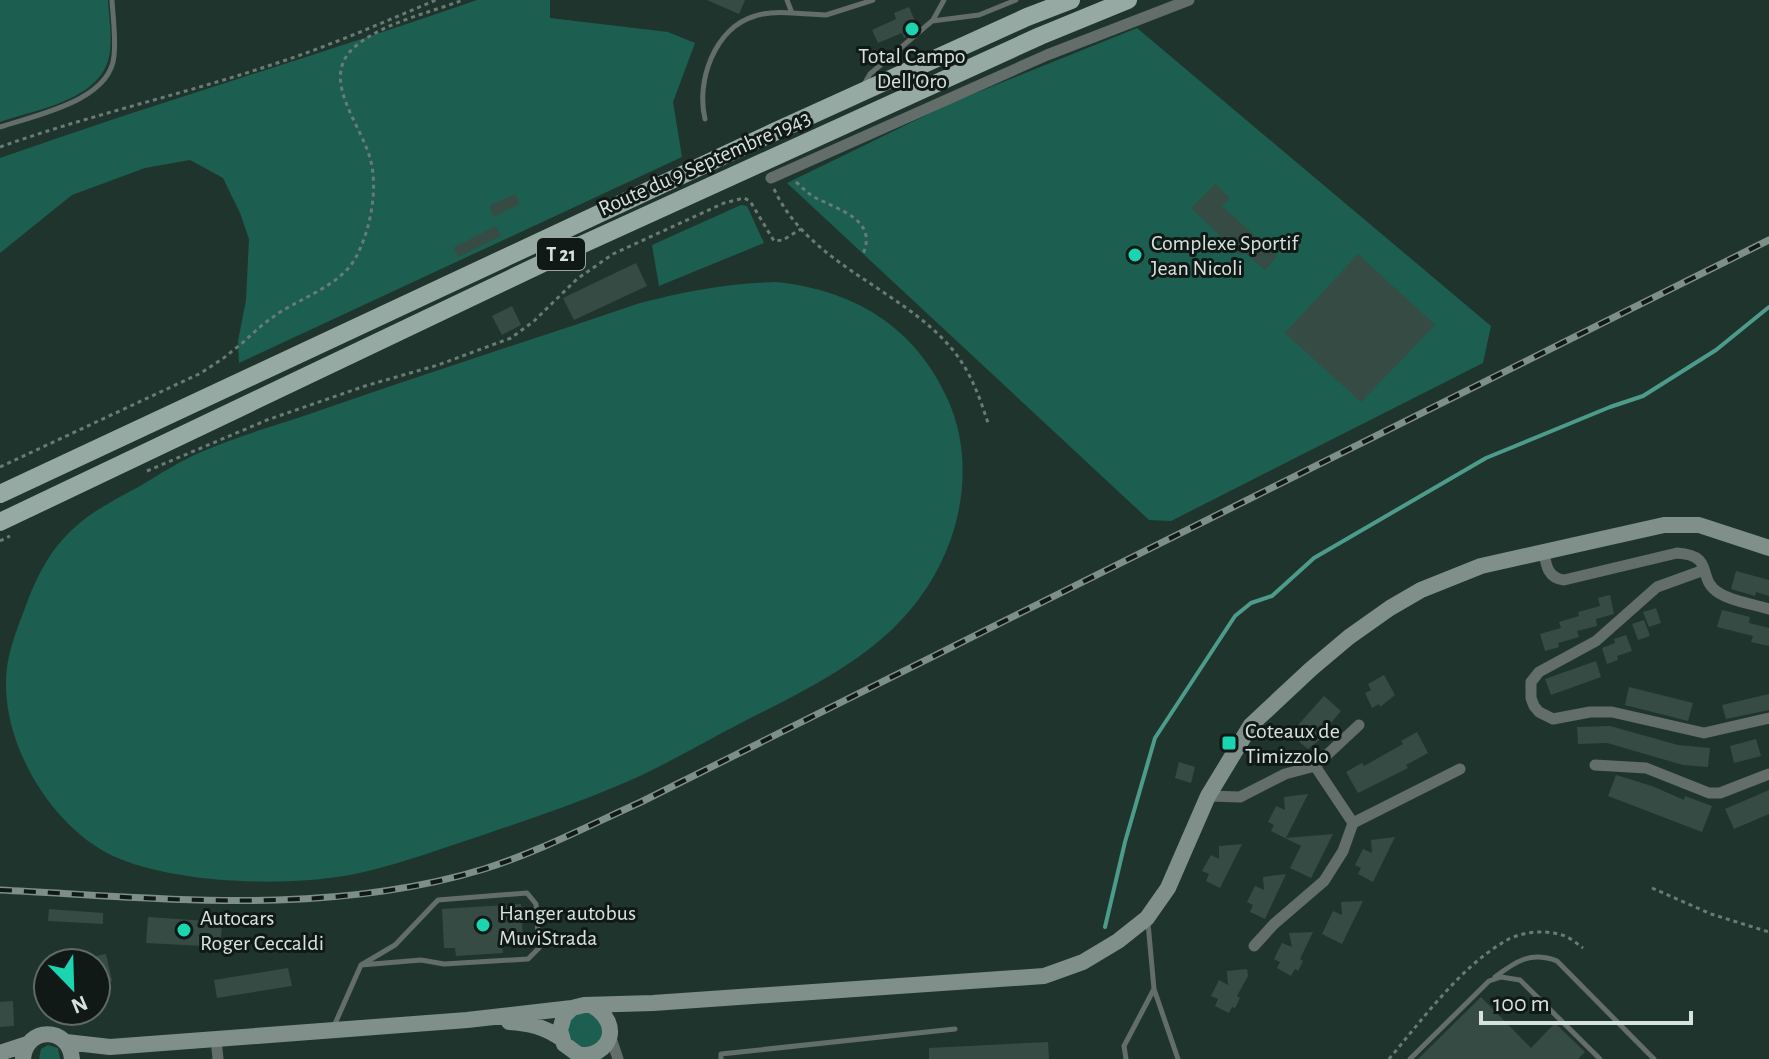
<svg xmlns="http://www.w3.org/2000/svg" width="1769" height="1059" viewBox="0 0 1769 1059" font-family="'Alegreya Sans',sans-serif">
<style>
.green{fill:#1c5e4f}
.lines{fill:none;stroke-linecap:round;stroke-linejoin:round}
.stream{stroke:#4d9b8b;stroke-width:4}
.building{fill:#374b45}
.path{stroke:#6a7b76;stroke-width:3;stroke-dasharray:4 4;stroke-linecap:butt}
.lane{stroke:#636d6a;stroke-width:5}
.street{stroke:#636d6a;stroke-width:11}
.secondary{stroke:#808f8a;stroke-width:16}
.primary{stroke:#96a9a3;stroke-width:18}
.rail-casing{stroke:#7e8e89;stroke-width:7}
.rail{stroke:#111917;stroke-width:4;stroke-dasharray:12;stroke-linecap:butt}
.poi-dot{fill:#1bd5b1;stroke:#111917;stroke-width:3}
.labels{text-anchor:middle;stroke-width:6;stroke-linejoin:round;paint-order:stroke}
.shield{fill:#111917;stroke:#9ba6a2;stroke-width:2}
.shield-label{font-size:20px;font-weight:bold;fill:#d6e2de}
.poi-label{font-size:22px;fill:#d6e2de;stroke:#111917;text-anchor:start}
.street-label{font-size:22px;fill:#d6e2de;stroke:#111917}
</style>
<rect width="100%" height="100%" fill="#20342e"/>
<!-- green -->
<path class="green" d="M0 0H108C109 17 112 34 110 51 105 100 37 109 0 122Z
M477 0H550V18L668 32 695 43 673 102 682 157 239 363 238 341 246 300 249 239 240 213 223 178 190 160 145 168 72 195 0 253V158C158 102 319 55 477 0Z
M1137 28 1491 326 1483 363 1171 521 1149 520 787 183 951 103Z
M741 205 747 206 764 243 659 286 652 245Z
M776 282C854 290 916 327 948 400 980 472 957 559 905 616 862 664 798 694 741 723 700 744 659 769 617 786 574 804 530 819 486 834 446 847 406 862 364 872 296 888 177 885 113 856 54 828 7 752 6 687 5 659 15 634 25 608 37 575 52 545 81 522 98 508 120 497 140 486 160 474 180 461 201 452 240 435 281 424 321 410 427 373 534 339 640 303 686 291 729 283 776 282Z
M589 1010 605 1020 602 1044 579 1049 567 1035 571 1017Z
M48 1045 58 1048 60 1059H39L41 1049Z"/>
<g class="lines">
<!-- stream -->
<path class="stream" d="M1105 927 1125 842 1155 738 1235 616 1251 603 1272 596 1314 558 1486 458 1610 407 1643 396 1716 350 1769 307"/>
</g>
<!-- building -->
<path class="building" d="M707 0H745L739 14Z
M909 7 917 26 904 38 902 33 878 43 872 30 896 19 894 13Z
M1215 184 1230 198 1222 206 1277 256 1265 270 1243 251 1240 255 1191 208Z
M515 194 520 204 494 217 489 206Z
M496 226 501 236 458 257 453 248Z
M1358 254 1435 325 1361 402 1285 333Z
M636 263 647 286 574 320 563 298Z
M512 306 521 325 502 335 492 316Z
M1736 571 1769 580V596L1756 592 1755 596 1731 589Z
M1610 595 1614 614 1596 619 1597 626 1577 631 1579 637 1558 643 1559 647 1545 651 1540 634 1561 628 1559 622 1579 616 1578 612 1600 606 1598 598Z
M1656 608 1661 623 1649 627 1643 612Z
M1722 610 1750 617 1749 623 1769 628V646L1751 642 1753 636 1717 627Z
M1644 620 1650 636 1638 640 1632 624Z
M1626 635 1632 651 1617 656 1618 660 1607 664 1602 648 1615 643 1614 639Z
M1596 661 1601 677 1551 695 1545 679Z
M1384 675 1395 695 1380 707 1379 704 1372 708 1365 693 1371 690 1368 684Z
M1629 687 1693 703 1688 721 1625 705Z
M1769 694V710L1726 719 1722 705Z
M1324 696 1341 711 1320 736 1322 738 1308 749 1290 734Z
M1610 726 1678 745 1710 748 1708 767 1683 765 1607 743 1578 744 1577 727Z
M1417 732 1428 753 1406 765 1408 768 1358 793 1346 772 1362 763 1364 766 1403 744 1401 741Z
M1756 739 1761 756 1734 763 1730 746Z
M1179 762 1195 767 1191 783 1175 778Z
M1616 775 1652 786 1684 800 1685 796 1712 806 1702 832 1608 796Z
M1769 790V814L1734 829 1725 809Z
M1308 794 1286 838 1333 834 1311 878 1290 868 1301 846 1271 831 1274 825 1268 822 1276 806 1285 810 1284 797Z
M1395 837 1373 882 1358 874 1361 868 1355 865 1363 849 1372 853 1371 840Z
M1242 844 1220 888 1206 881 1209 874 1202 871 1211 855 1219 859V846Z
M1286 874 1265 919 1250 912 1253 905 1247 902 1255 886 1264 890 1263 877Z
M1363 901 1342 944 1322 934 1333 911 1342 915 1341 902Z
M521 904 523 941 502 943 503 953 456 956 455 948H444L442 909Z
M49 909 103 913V924L48 921Z
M148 917 222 922 221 939 204 938V946L146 943Z
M1313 932 1300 959 1303 961 1298 971 1295 969 1291 976 1277 968 1280 962 1274 959 1282 943 1292 947 1289 933Z
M106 954 112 981 96 984V956Z
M288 968 292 986 217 998 214 980Z
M1247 969 1248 976 1237 996 1240 998 1235 1008 1232 1007 1229 1013 1215 1006 1218 999 1211 996 1219 980 1228 985 1227 971Z
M1481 997 1531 1048 1555 1023 1585 1052 1578 1059H1418Z
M13 1001 14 1026 0 1027V1002Z
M1048 1042 1049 1059H929V1048Z"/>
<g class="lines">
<!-- path -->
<path class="path" d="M0 147C89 115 181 95 271 65 327 47 382 23 436 0
M796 182C803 188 808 194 816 198 839 210 878 220 863 254
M774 189C809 265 901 288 952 349 971 372 980 398 989 426
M0 467 201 373C211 366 222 360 231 352 246 341 258 327 273 317 299 298 341 286 356 257 370 231 378 191 371 162 363 125 316 77 357 45 386 22 429 13 463 0
M147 471 267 420 365 386 438 365 511 338 534 321 577 279 613 254 724 203 744 198 750 201 774 241 783 240 801 229
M0 541 10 536
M1652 888 1711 914 1769 932
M1389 1059C1421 1021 1459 969 1502 943 1518 932 1543 929 1562 935 1570 937 1577 944 1583 948"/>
<!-- lane -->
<path class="lane" d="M787 0 792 13 826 15 873 0
M933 20 944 0
M863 86 870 74 932 21 979 15 1016 0
M705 119C696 82 714 28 755 16 767 12 779 12 792 13
M0 127C36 115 110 101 114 56 116 38 113 18 112 0
M1495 977C1516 961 1531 951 1557 961L1654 1059
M1154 989 1178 1059
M334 1026 361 965 395 945 438 900 527 893 536 904 539 948 528 959 444 964 421 960 361 965
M721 1059V1054L955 1029
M1126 1059 1124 1046 1154 989 1148 923
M1410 1059 1489 981 1501 977 1520 980 1600 1059"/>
<!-- street -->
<path class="street" d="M771 178 1047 55 1189 0
M1544 552C1546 566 1548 578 1564 580L1677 553C1717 556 1695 578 1719 593 1733 602 1754 604 1769 609
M1704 570 1657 587 1596 641 1539 672 1531 682V698L1534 706 1539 712 1553 719 1590 712H1612L1704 733 1769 718
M1595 765 1646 768 1709 793H1720L1769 774
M1315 766 1359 725
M1208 796 1240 797 1285 774 1315 766 1353 823 1343 851 1324 881 1274 924 1254 946
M1353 823 1460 769
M610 1035 618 1059
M216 1039 218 1059"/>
<!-- secondary -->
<path class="secondary" d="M594 1007C622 1024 611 1057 579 1055L564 1044 560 1030 564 1016 572 1008 584 1005 653 1003 1044 976 1083 962 1118 941 1147 918 1168 888 1208 796 1251 725 1311 669 1349 637 1390 608 1421 590 1481 566 1664 525H1699L1769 548
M509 1022C529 1023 545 1027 562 1039
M66 1042 110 1047 467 1020 572 1008
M0 1053 27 1044
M23 1059C26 1026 69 1026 72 1059"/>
<!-- primary -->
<path class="primary" d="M0 494 774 132 1027 17 1071 0
M0 522 581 245 1040 36 1128 0"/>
<!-- rail casing -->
<g class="rail-casing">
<path id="rail" d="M0 890C161 898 327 917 484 869 538 852 590 825 641 802L1769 240"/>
</g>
<!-- rail -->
<use href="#rail" class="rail"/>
</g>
<!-- markers -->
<g class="poi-dot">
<circle cx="912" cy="29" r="8"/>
<circle cx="1135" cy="255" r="8"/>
<rect x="1221" y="735" width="16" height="16" rx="4"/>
<circle cx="483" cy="925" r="8"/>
<circle cx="184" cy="930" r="8"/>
</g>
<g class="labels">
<!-- shield labels -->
<rect class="shield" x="537" y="238" width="48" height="32" rx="6"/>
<g class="shield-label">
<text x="561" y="261">T 21</text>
</g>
<!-- poi labels -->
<g class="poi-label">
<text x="912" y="63" text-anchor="middle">Total Campo<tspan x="912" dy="25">Dell'Oro</tspan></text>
<text x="1151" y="250">Complexe Sportif<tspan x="1151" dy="25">Jean Nicoli</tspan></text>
<text x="1245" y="738">Coteaux de<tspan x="1245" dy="25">Timizzolo</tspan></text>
<text x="499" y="920">Hanger autobus<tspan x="499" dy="25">MuviStrada</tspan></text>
<text x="200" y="925">Autocars<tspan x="200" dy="25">Roger Ceccaldi</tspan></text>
</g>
<!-- street labels -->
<g class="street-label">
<text transform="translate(704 162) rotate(-24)" y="8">Route du 9 Septembre 1943</text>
</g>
</g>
<!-- north arrow -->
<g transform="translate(72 987) rotate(157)"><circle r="38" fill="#111917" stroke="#606967" stroke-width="2"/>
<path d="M0-6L14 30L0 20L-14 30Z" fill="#1bd5b1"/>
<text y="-12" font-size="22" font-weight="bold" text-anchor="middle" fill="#d6e2de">N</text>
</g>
<!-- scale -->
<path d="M1481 1011v12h210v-12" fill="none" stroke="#d6e2de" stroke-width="4"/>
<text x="1493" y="1011" font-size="24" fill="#d6e2de" stroke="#111917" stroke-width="6" paint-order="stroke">100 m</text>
</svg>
